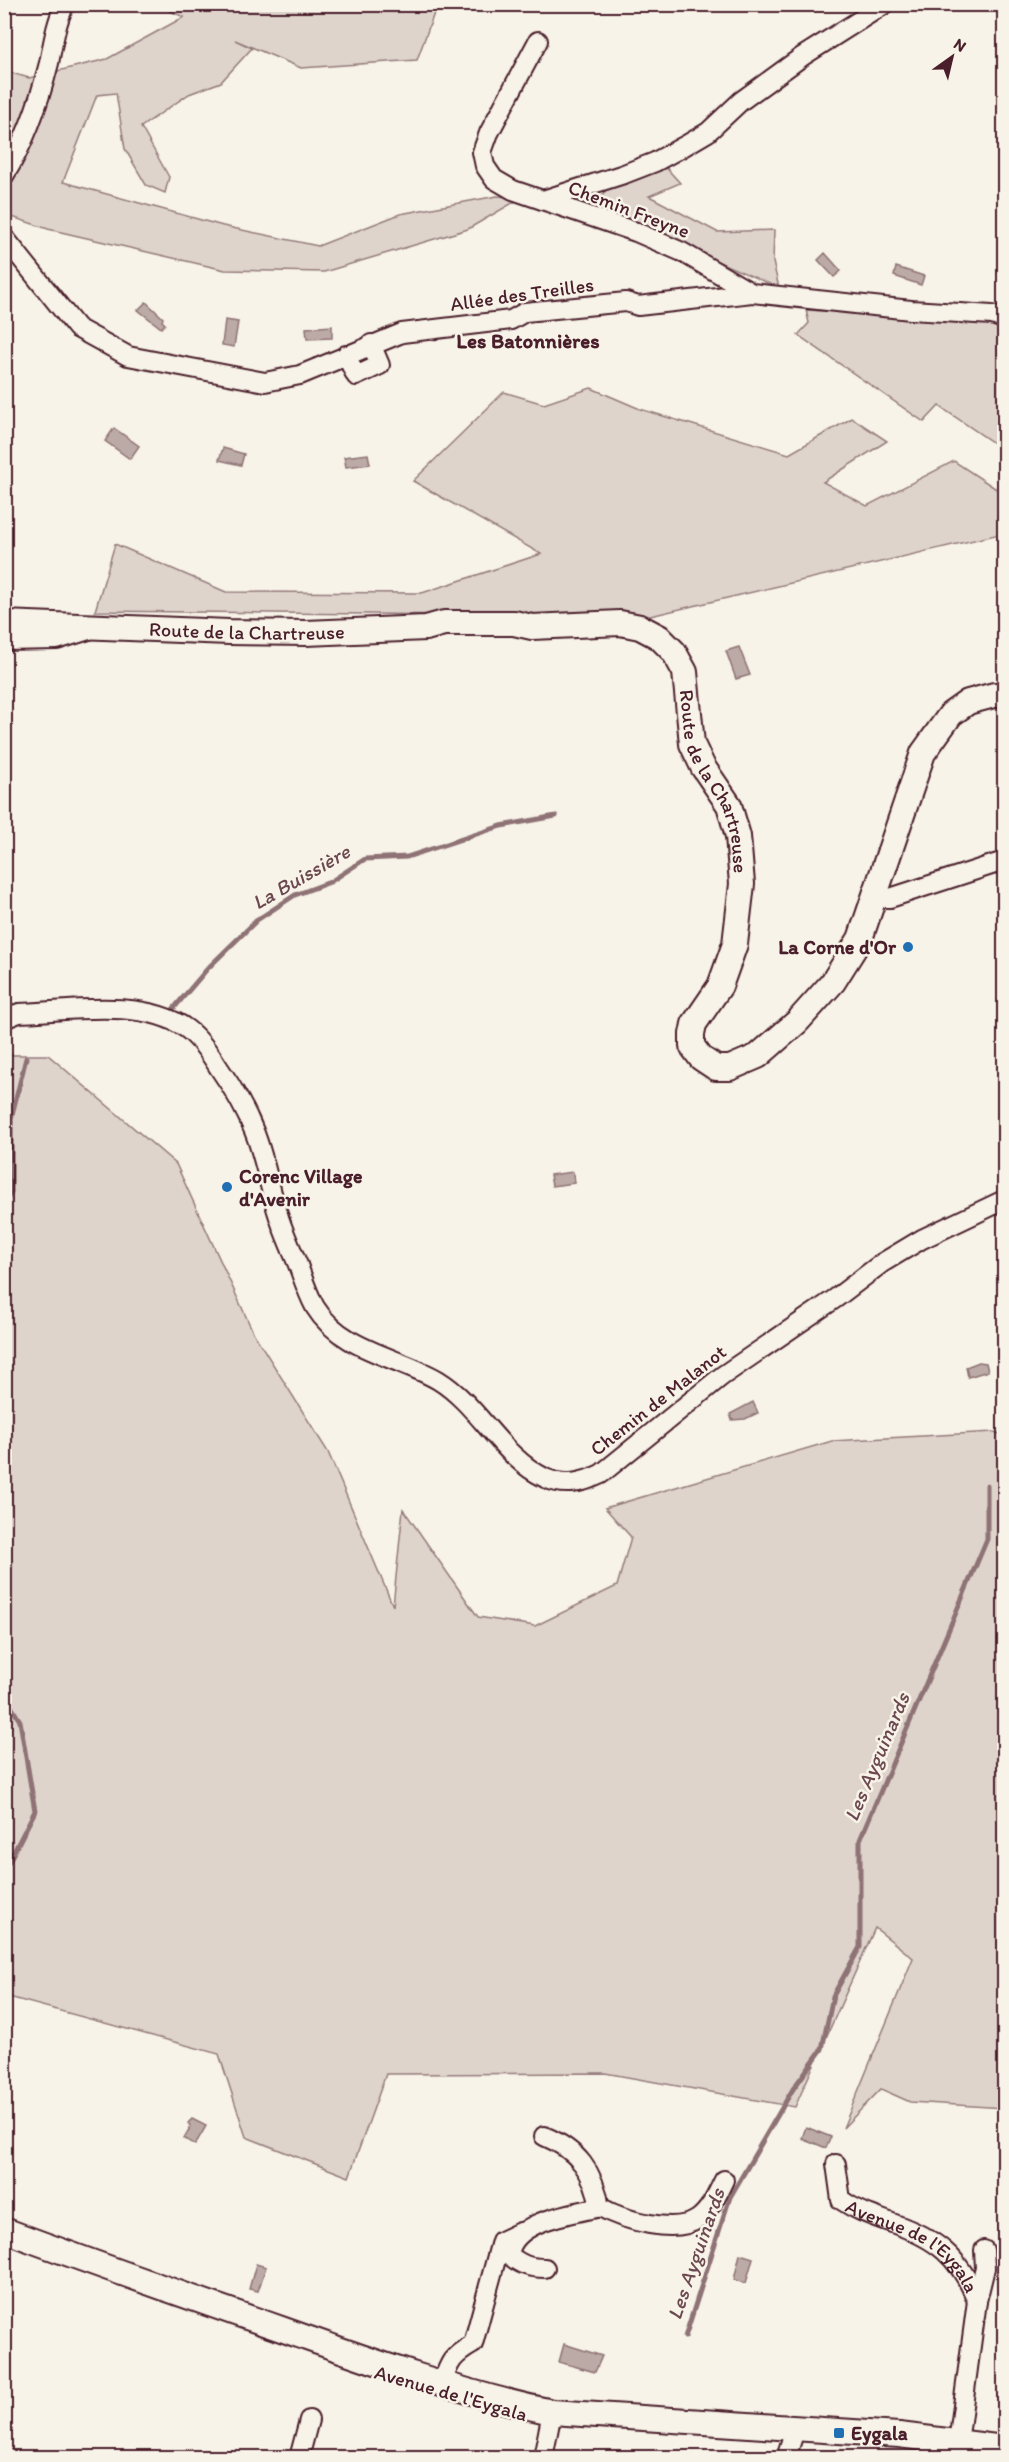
<svg xmlns="http://www.w3.org/2000/svg" width="1009" height="2462" font-family="Itim,sans-serif">
  <style>
    .green { fill: #ded4cc; stroke: #947a7c; stroke-width: 1.5 }
    .water { fill: #bcaaa7; stroke: #8e7275; stroke-width: 1.5 }
    .lines { fill: none; stroke-linecap: round; stroke-linejoin: round }
    .stream { stroke: #8e7275; stroke-width: 5 }
    .street-casing { stroke: #4a1f2b; stroke-width: 22 }
    .secondary-casing { stroke: #4a1f2b; stroke-width: 28 }
    .street { stroke: #f7f3e8; stroke-width: 18 }
    .secondary { stroke: #f7f3e8; stroke-width: 24 }
    .poi-dot { fill: #1f6fb2; stroke: #f7f3e8; stroke-width: 2 }
    .labels { text-anchor: middle; stroke-width: 5; stroke-linejoin: round; paint-order: stroke }
    .street-label { font-size: 20px; fill: #4a1f2b; stroke: #f7f3e8 }
    .poi-label { font-size: 20px; font-weight: bold; fill: #4a1f2b; stroke: #f7f3e8; text-anchor: start }
    .neighbourhood-label { font-size: 21px; font-weight: bold; fill: #4a1f2b; stroke: #f7f3e8 }
    .water-label { font-size: 21px; font-style: italic; fill: #6c4950; stroke: #f7f3e8 }
  </style>
  <rect width="100%" height="100%" fill="#f7f3e8"/>
  <filter id="ink" filterUnits="userSpaceOnUse"><feTurbulence type="fractalNoise" baseFrequency=".0167" numOctaves="2"/><feDisplacementMap in="SourceGraphic" scale="12" xChannelSelector="R" yChannelSelector="G"/><feConvolveMatrix kernelMatrix="1 2 1 2 8 2 1 2 1" color-interpolation-filters="sRGB"/></filter>
  <g filter="url(#ink)">
    <!-- green -->
    <path class="green" d="M156,5h281l-20,55 -116,8 -66,-28 17,8 -31,34 -32,12 -48,33 28,50 -4,16 -19,-8 -21,-36 -9,-56 -19,2 -34,87 160,44 95,20 82,-32 97,-18 24,2 -53,31 -144,43 -99,-2 -177,-41 -39,-13 -5,-9v-74l3,-4 -3,-6 1,-52 24,7 78,-19 77,-42z
      M661,162l19,21 -31,13 68,36 57,-2 -1,32 6,26 -184,-80 12,-20z
      M806,310l112,6 73,8 13,4v122l-65,-44 -15,16 -126,-87 11,-12z
      M591,388l49,21 149,45 63,-36 35,23 -64,41 44,24 87,-45 50,33v39l-358,84 -551,-6 20,-67 111,48 196,1 119,-39 -128,-73 91,-89 40,12z
      M5,1055h43l128,109 78,170 74,118 65,154 10,-97 75,108 57,9 82,-40 14,-49 -26,-29 227,-67 162,-9 10,3v673l-94,-6 -29,-13 -38,39 70,-170 -38,-30 -80,179 -190,-34 -219,1 -37,103 -103,-40 -27,-83 -214,-58z"/>
    <!-- water -->
    <path class="water" d="M825,253l16,18 -7,6 -16,-17z
      M896,267l28,9 -3,9 -27,-9z
      M146,302l17,16 -1,3 3,3 -4,4 -23,-18z
      M225,320l13,2 -4,25 -12,-2z
      M332,326v12l-25,1 -1,-11z
      M114,428l25,18 -9,13 -25,-18z
      M223,448l21,6 -3,11 -22,-5z
      M368,454l2,10 -24,3 -2,-10z
      M739,647l11,28 -14,4 -10,-28z
      M573,1172l1,11 -22,3 -2,-11z
      M979,1362l7,1 2,8 -20,6 -2,-10z
      M753,1402l5,11 -13,6 -13,1 -2,-6z
      M192,2119l14,7 -11,19 -11,-7 7,-12 -3,-3z
      M806,2127l25,10 -5,11 -24,-10z
      M740,2254l13,4 -7,25 -12,-3z
      M256,2264l10,3 -8,24 -9,-2z
      M564,2344l38,12 -7,16 -36,-10z"/>
    <g class="lines">
      <!-- stream -->
      <path class="stream" d="M169,1014l39,-46 49,-48 38,-25 35,-13 35,-23 42,-2 94,-31 55,-10
        M4,1206l7,-14v-73l15,-61
        M4,1695l16,26 15,90 -31,60
        M685,2337l45,-140 63,-108 29,-40 11,-53 27,-49v-107l127,-301v-54"/>
      <!-- street casing -->
      <g class="street-casing">
        <g id="street">
          <path d="M538,41l-49,92 -7,19 3,14 9,13 19,11 123,42 46,20 70,41 159,17 81,5 12,4"/>
          <path d="M4,176c22,-35 35,-73 45,-113 4,-20 7,-40 16,-59"/>
          <path d="M543,200l81,-26 31,-12 31,-17 22,-13 33,-31 62,-45 82,-52"/>
          <path d="M4,237l73,91 51,28 137,26 35,-7 102,-42 109,-13 14,-8 101,-10 12,4 114,-13"/>
          <path d="M346,355l10,21 24,-11 -9,-21"/>
          <path d="M4,641l53,-1 32,-10"/>
          <path d="M873,898h17l114,-37"/>
          <path d="M4,1019l15,-6c50,-2 126,-15 168,16 13,10 24,26 32,39 14,20 26,40 35,63 11,27 15,56 24,83 5,17 13,34 20,51 5,14 10,29 17,42 27,44 82,49 123,73 41,25 63,77 107,98 20,9 37,5 56,-4l121,-98 114,-78 46,-35 40,-24 82,-39"/>
          <path d="M544,2136c34,14 50,36 56,71 23,13 75,28 98,12 13,-10 19,-25 26,-39"/>
          <path id="s1" d="M836,2164l5,36c16,11 32,16 51,23 43,15 68,33 85,78"/>
          <path d="M545,2268c-15,0 -24,-3 -36,-13 4,-35 63,-41 91,-48"/>
          <path d="M442,2384c7,-22 10,-28 31,-40l28,-103 19,-9"/>
          <path d="M299,2458l10,-38"/>
          <path d="M543,2458l9,-46"/>
          <path d="M786,2458l9,-28"/>
          <path d="M956,2458l21,-157 8,-33 -1,-18"/>
        </g>
      </g>
      <!-- secondary casing -->
      <g class="secondary-casing">
        <g id="secondary">
          <path id="s2" d="M4,623l225,9 77,1 120,-5 18,-5h70l18,4 88,-4 20,4 19,10 15,15 11,20 7,72 11,23 26,38 9,31 4,48 -7,60 -15,42 -26,38 -2,10v12l9,12 15,10h14l28,-12 39,-34 36,-40 27,-43 63,-186 28,-39 17,-12 26,-7h10"/>
          <path d="M4,2230c94,35 188,68 283,101 87,31 174,62 265,81l347,23 105,13"/>
        </g>
      </g>
      <!-- street -->
      <use href="#street" class="street"/>
      <!-- secondary -->
      <use href="#secondary" class="secondary"/>
    </g>
  </g>
  <!-- markers -->
  <g class="poi-dot">
    <circle cx="908" cy="947" r="6"/>
    <circle cx="227" cy="1187" r="6"/>
    <rect x="833" y="2427" width="12" height="12" rx="3"/>
  </g>
  <g class="labels">
    <!-- street labels -->
    <g class="street-label">
      <text transform="translate(629 209) rotate(21)" y="7">Chemin Freyne</text>
      <text transform="translate(522 294) rotate(-8)" y="7">Allée des Treilles</text>
      <text dy="7" stroke="none"><textPath href="#s2" startOffset="243">Route de la Chartreuse</textPath></text>
      <text dy="7" stroke="none"><textPath href="#s2" startOffset="819">Route de la Chartreuse</textPath></text>
      <text transform="translate(658 1400) rotate(-38)" y="7">Chemin de Malanot</text>
      <text dy="7" stroke="none"><textPath href="#s1" startOffset="123">Avenue de l'Eygala</textPath></text>
      <text transform="translate(451 2393) rotate(16)" y="7">Avenue de l'Eygala</text>
    </g>
    <!-- poi labels -->
    <g class="poi-label">
      <text x="896" y="954" text-anchor="end">La Corne d'Or</text>
      <text x="239" y="1183">Corenc Village<tspan x="239" dy="23">d'Avenir</tspan></text>
      <text x="851" y="2440">Eygala</text>
    </g>
    <!-- neighbourhood labels -->
    <g class="neighbourhood-label">
      <text x="528" y="348">Les Batonnières</text>
    </g>
    <!-- water labels -->
    <g class="water-label">
      <text transform="translate(301 877) rotate(-30)" y="7">La Buissière</text>
      <text transform="translate(877 1757) rotate(-67)" y="7">Les Ayguinards</text>
      <text transform="translate(696 2254) rotate(-71)" y="7">Les Ayguinards</text>
    </g>
  </g>
  <!-- margin -->
  <rect width="1009" height="2462" fill="none" stroke="#f7f3e8" stroke-width="24"/>
  <rect x="12" y="12" width="985" height="2438" fill="none" stroke="#4a1f2b" stroke-width="2" filter="url(#ink)"/>
  <!-- north arrow -->
  <g transform="translate(952 57) rotate(34)" stroke="#f7f3e8" stroke-width="4.5" paint-order="stroke">
  <path d="M0-4.5L10 22L0 15L-10 22Z" fill="#4a1f2b"/>
  <text y="-9" font-size="16" font-weight="bold" text-anchor="middle" fill="#4a1f2b">N</text>
  </g>
</svg>
